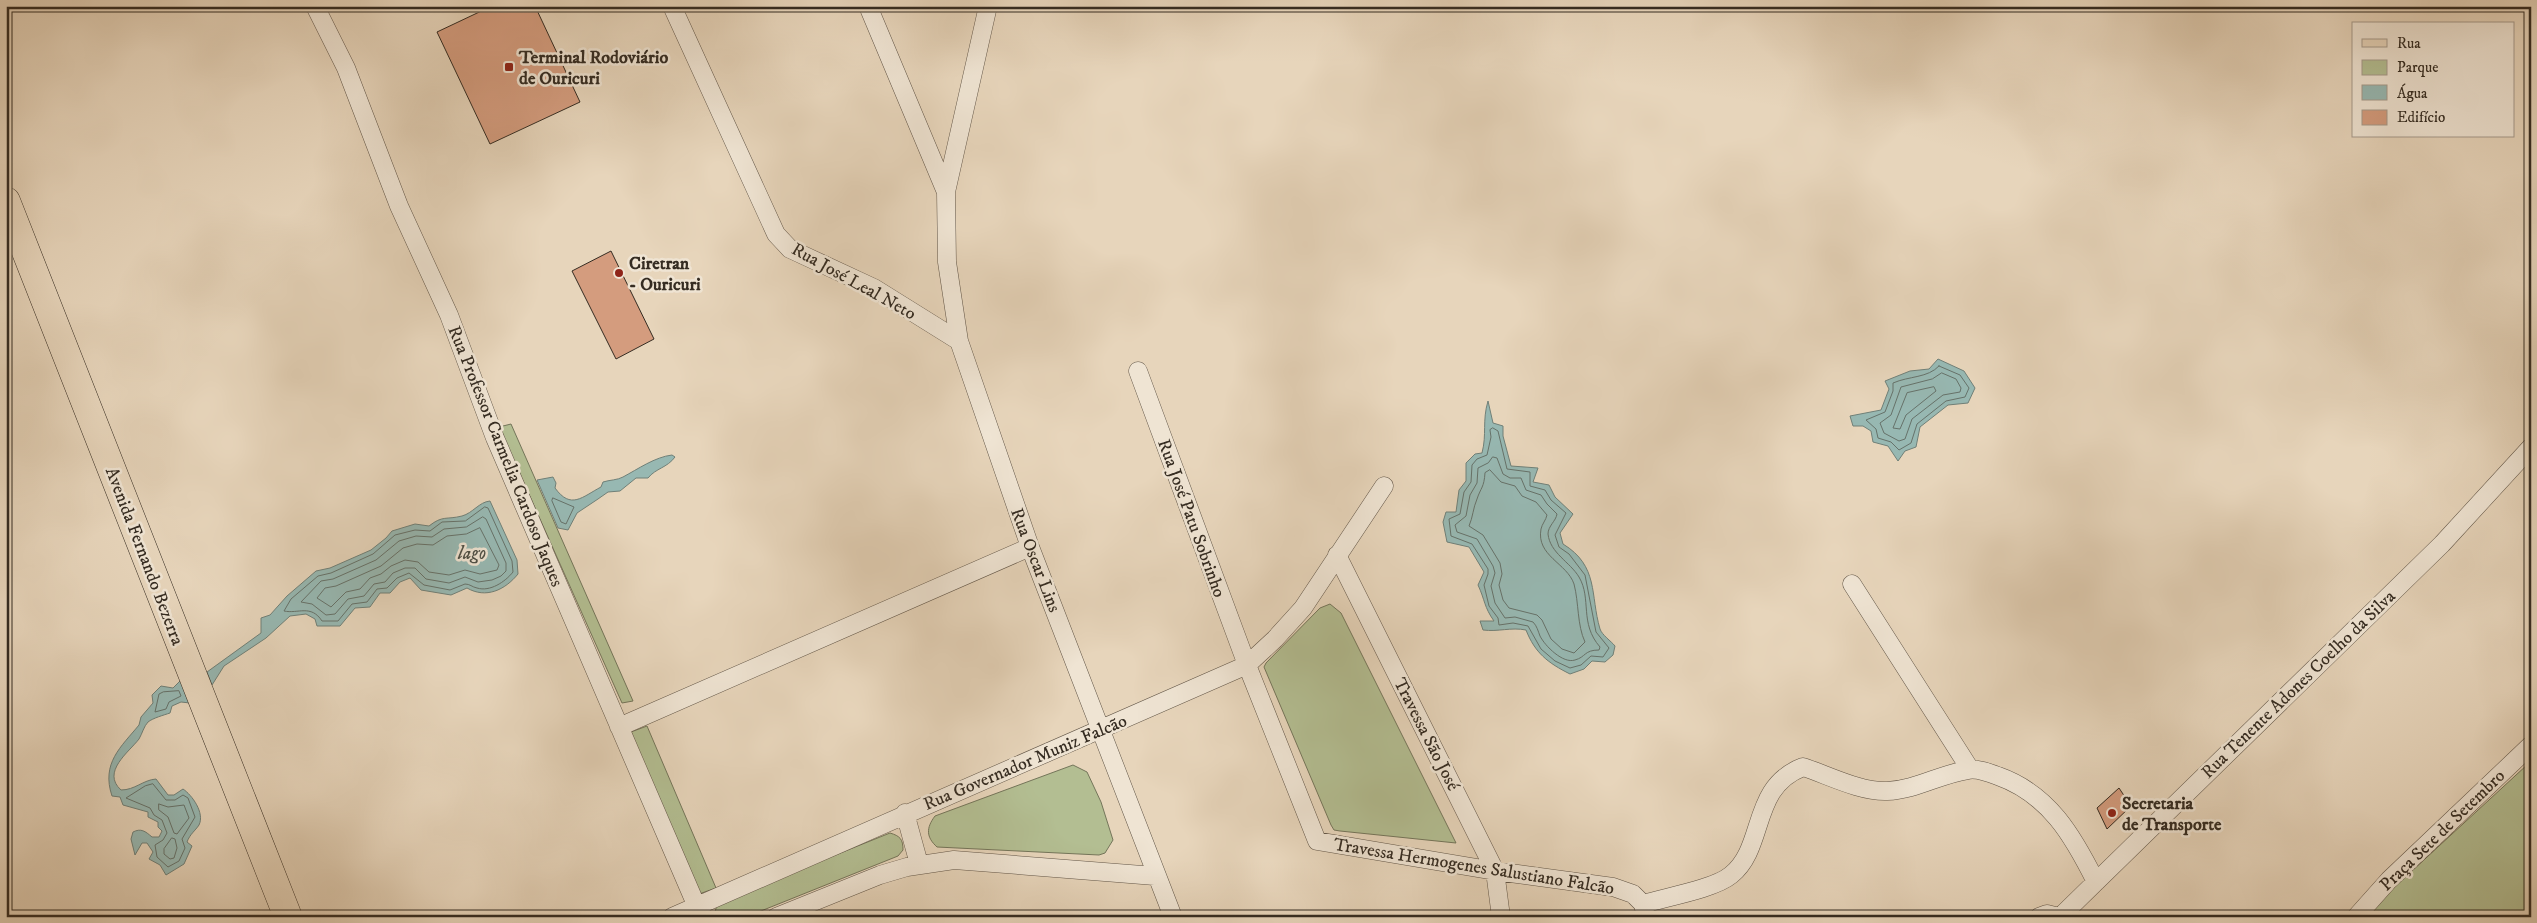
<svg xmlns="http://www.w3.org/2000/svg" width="2537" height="923" font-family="'IM FELL DW Pica',serif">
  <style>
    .green { fill: #b3be92; stroke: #74755a }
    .water { fill: #97b8b2; stroke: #708078 }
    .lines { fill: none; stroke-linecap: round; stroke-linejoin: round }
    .shore { stroke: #66726a; stroke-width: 1 }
    .building { fill: #d49c7e; stroke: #352c22 }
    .street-casing { stroke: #625648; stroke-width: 19 }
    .primary-casing { stroke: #352c22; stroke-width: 29 }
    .street { stroke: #efe4d3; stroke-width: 18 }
    .primary { stroke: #e7d5bb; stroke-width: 28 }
    .poi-dot { fill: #8f2418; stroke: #efe4d3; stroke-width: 2 }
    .labels { text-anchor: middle; stroke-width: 5; stroke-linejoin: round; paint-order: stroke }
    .poi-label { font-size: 18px; font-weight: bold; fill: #352c22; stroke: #efe4d3; text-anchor: start }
    .street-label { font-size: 18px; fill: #352c22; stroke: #efe4d3 }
    .water-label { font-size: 19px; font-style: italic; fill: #4e4f46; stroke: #efe4d3 }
  </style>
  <rect width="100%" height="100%" fill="#e7d5bb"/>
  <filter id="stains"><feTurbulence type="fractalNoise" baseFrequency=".004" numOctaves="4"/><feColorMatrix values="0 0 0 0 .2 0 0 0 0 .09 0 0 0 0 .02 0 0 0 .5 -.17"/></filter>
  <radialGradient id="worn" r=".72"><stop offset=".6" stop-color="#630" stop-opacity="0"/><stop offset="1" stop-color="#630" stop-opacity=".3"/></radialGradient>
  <!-- green -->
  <path class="green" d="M511,424l122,277 -11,2 -123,-276z
    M1330,604l11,9 115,230 -116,-12 -6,-1 -3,-5 -67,-158 2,-4 54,-55z
    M647,726l69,162 -17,6 -68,-162z
    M2531,761v156h-169l166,-153z
    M1073,765l14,7 14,30 12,38 -8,13 -6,2 -162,-8c-11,-10 -11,-19 -2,-31z
    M890,833c10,3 13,6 13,17l-5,6 -152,61h-28l-3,-5 2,-7 4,-4z"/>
  <!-- water -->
  <path class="water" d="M1938,359l26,12 11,17 -7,15 -20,2 -28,22 -4,20 -11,4 -7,10 -10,-15 -15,-4 -2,-11 -8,-5h-10l-3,-10 31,-6 8,-21 -4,-8 25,-10 19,-2z
    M1488,401l5,22 10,3v10l8,30 27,2 -5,14 16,3 6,12 18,17 -13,19 3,11c36,22 27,51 37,85 2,6 11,12 15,17l-2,9 -8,7 -13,-1 -8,8 -14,5c-22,-11 -35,-21 -44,-44 -15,-3 -28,2 -43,0l-3,-9h14c-10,-14 -9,-21 -16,-36l6,-13 -15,-25 -22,-5 -4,-20 3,-10h10l3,-22 7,-9v-18l9,-9 7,-1c5,-19 0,-32 6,-52z
    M672,455l3,2c-8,11 -19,11 -27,21h-12l-16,13 -12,1 -10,7 -21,14 -9,17 -10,-2 -21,-48 16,-3 3,6 -1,5c16,22 27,9 46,-1l2,-5c6,-2 15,-2 20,-5 15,-8 32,-20 49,-22z
    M490,501l27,59 1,14c-13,16 -32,25 -51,14l-16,7 -30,-5 -11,-12 -10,4 -10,11h-10l-10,14 -15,1 -15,18h-23l-2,-7 -9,-5 -16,2 -24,22 -42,28 -12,19 -5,-13 54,-39v-15l9,-3 17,-19 29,-25 14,-3 41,-18 15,-12 6,-7 23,-7 14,2c14,-11 17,-6 33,-10 11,-3 17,-14 28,-15z
    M181,680l9,23 -9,-1 -9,4 -2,7c-6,2 -17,5 -22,9 -4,4 -6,12 -9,17 -10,13 -38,33 -18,51 14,0 22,-10 35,-11l12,16h6l9,-6c9,6 22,24 16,36 -4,6 -9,9 -12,17l5,4 -8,18 -18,11 -6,-10 -11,-6 4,-7 -6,-9h-5l-7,12 -4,-16 2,-7c8,-4 12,-1 19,5h7l3,-6 -4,-4v-5l-10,-5v-5l-25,-7 -3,-8 -8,-1c-11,-33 9,-49 27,-71l2,-8 12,-14 -1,-8 9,-9 12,2z"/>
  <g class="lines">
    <!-- shore -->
    <path class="shore" d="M1939,366l21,9 9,13 -4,9 -19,4 -29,23 -6,19 -12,7 -8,-8 -13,-4 -2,-9 -10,-9 19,-8 8,-21v-8c16,-7 35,-5 46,-17z
      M1942,373l14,6 5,9 -1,4 -17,3 -31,24 -7,20 -6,2 -15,-8 -4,-10 11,-8 10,-28 31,-8z
      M1934,387l2,4 -30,24 -6,14 -7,-1 14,-35z
      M1493,428l5,3 9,38 23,3v14l15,4 6,10 15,13 -11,22 4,12 10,7 16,21 11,57 13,16 -6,9 -12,-1 -10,9 -11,3 -15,-7 -14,-12 -13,-23 -15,-3 -14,2 -1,-7 -9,-12 -5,-21 4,-11v-5l-16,-25 -21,-8 -2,-17 11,-5 4,-22 7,-10 1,-17 5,-6 10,-4 4,-18 -1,-7z
      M1493,457l4,1 6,16 7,4h11l5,12 15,5 6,9 10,10c-1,7 -9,12 -9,20 2,19 22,28 31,43 13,22 0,46 21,70l-1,3c-15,0 -13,7 -24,10 -12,4 -30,-14 -35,-24 -2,-5 -3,-10 -7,-14l-18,-5 -10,1 -10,-15 -4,-17 4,-13 -2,-7 -16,-27 -20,-7 -2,-7 11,-9 4,-21 7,-12 1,-15 10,-5z
      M1490,470l11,12 14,4 7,10 14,6 11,13c-1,5 -5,9 -6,14 -5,27 26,34 33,55 5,19 3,41 11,58l-11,11 -12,-4 -11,-10 -9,-19 -5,-5 -28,-7 -6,-8 -4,-15 3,-11 -2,-11 -17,-28 -14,-9c4,-9 4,-18 8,-27 4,-12 7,-11 8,-26z
      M553,498l21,9 -8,17 -5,-2 -9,-21z
      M485,507l3,1 24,53 1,11c-8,10 -23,20 -36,16 -5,-1 -7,-4 -12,-4l-15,6 -26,-5 -15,-12 -12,5 -10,10 -10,1 -10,13 -15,2 -14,17h-16c-11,-17 -24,-7 -38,-10l7,-12 27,-23 13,-3 42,-19 22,-19 20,-5 15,1 12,-9 23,-1z
      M483,517l3,2 20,44v8l-5,5 -9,4 -14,2 -13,-5 -16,6 -23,-4 -11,-11h-10l-12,5 -8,9 -11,2 -10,12 -16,3 -13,15 -9,1 -14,-11 -11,-2 20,-21 12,-2 43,-19 23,-19 17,-5 16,1 12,-8 22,-2z
      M480,528l19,37 -2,5 -17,4 -15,-4 -16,5 -20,-3 -11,-10 -13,-2 -14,6 -10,8 -11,4 -10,11 -14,3 -15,15 -14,-9 8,-10 11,-2 45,-20 22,-18 14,-4 16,1 14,-9 19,-2z
      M179,691l2,5 -12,6 -3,7 -11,3 4,-18 4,-2z
      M153,784l13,16h9l8,-5 5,3 7,19 -13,22 3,9 -6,13 -11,6 -11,-10 -2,-12 8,-5 4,-7 -5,-13 -8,-5 -4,-7 -24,-10 19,-12z
      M159,804l9,3 16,-2 5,13 -12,16 -3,-1 -6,-16 -9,-7z
      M172,838l3,1 2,9 -3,10 -4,1 -6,-5v-5z"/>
  </g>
  <!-- building -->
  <path class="building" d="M492,6h43l45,96 -90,42 -53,-112z
    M611,251l43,88 -38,20 -44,-88z
    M2119,788l12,18 -24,23 -10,-21z"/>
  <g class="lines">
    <!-- street casing -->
    <g class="street-casing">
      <path id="street" d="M315,6l31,62 53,138 50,109 46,123 202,469 7,10
        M672,6l104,228 14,15 84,39 85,53
        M868,6l78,186
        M988,6l-42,186 1,70 12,79 71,206 143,370
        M1138,371l109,294 70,176 178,30 118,16 20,7 10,10 3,13
        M1337,555l158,316 6,46
        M1852,584l118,185
        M619,727l411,-180
        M905,813l14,51
        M1643,904c23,-7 71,-15 88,-29 35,-28 19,-88 72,-108 25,8 57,25 84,24 29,-1 53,-17 81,-21 9,-2 22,3 30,6 51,18 75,60 98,106
        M672,917l575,-252 28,-26 28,-31 81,-122
        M776,917l104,-42 27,-8 47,-7 201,16
        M2039,917l8,-3 12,3
        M2060,917l382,-373 89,-97
        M2356,917l33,-37 142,-135"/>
    </g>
    <!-- primary casing -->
    <g class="primary-casing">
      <path id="primary" d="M6,201l282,716"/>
    </g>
    <!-- street -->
    <use href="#street" class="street"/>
    <!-- primary -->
    <use href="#primary" class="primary"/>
  </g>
  <!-- markers -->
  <g class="poi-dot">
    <rect x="504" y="62" width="10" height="10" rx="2.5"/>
    <circle cx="619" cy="273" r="5"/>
    <circle cx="2112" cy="813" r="5"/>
  </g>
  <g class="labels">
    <!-- poi labels -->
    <g class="poi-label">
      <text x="519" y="63">Terminal Rodoviário<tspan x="519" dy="21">de Ouricuri</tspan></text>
      <text x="629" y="269">Ciretran<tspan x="629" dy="21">- Ouricuri</tspan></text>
      <text x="2122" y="809">Secretaria<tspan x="2122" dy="21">de Transporte</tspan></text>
    </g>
    <!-- street labels -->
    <g class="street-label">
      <text transform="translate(854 281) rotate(29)" y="6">Rua José Leal Neto</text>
      <text transform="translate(506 456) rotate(68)" y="6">Rua Professor Carmelia Cardoso Jaques</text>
      <text transform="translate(1192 518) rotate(70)" y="6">Rua José Patu Sobrinho</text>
      <text transform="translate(145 556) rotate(69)" y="6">Avenida Fernando Bezerra</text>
      <text transform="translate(1036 560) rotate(69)" y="6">Rua Oscar Lins</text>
      <text transform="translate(2298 684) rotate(-44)" y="6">Rua Tenente Adones Coelho da Silva</text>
      <text transform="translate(1427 734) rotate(63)" y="6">Travessa São José</text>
      <text transform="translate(1025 762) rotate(-23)" y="6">Rua Governador Muniz Falcão</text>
      <text transform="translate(2442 830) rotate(-44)" y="6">Praça Sete de Setembro</text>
      <text transform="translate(1474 866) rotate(9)" y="6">Travessa Hermogenes Salustiano Falcão</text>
    </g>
    <!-- water labels -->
    <g class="water-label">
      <text x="472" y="559">lago</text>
    </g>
  </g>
  <!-- margin -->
  <rect width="2537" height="923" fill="none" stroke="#e7d5bb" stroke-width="25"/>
  <rect x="8" y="8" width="2522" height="908" fill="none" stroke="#352c22" stroke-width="2.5"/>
  <rect x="12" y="12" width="2512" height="898" fill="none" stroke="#352c22"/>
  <!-- legend -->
  <rect x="2352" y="22" width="162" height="115" fill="#efe4d3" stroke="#a59a8c"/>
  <rect x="2362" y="39" width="25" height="8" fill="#e7d5bb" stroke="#a59a8c"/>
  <text x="2397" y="48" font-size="15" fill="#352c22">Rua</text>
  <rect x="2362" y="60" width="25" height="15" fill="#b3be92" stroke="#a59a8c"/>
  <text x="2397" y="72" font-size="15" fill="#352c22">Parque</text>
  <rect x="2362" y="85" width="25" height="15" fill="#97b8b2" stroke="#a59a8c"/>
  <text x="2397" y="98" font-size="15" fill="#352c22">Água</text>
  <rect x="2362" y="110" width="25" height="15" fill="#d49c7e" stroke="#a59a8c"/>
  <text x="2397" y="122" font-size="15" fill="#352c22">Edifício</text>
  <rect width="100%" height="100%" filter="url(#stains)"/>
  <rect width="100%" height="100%" fill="url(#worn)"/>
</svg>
